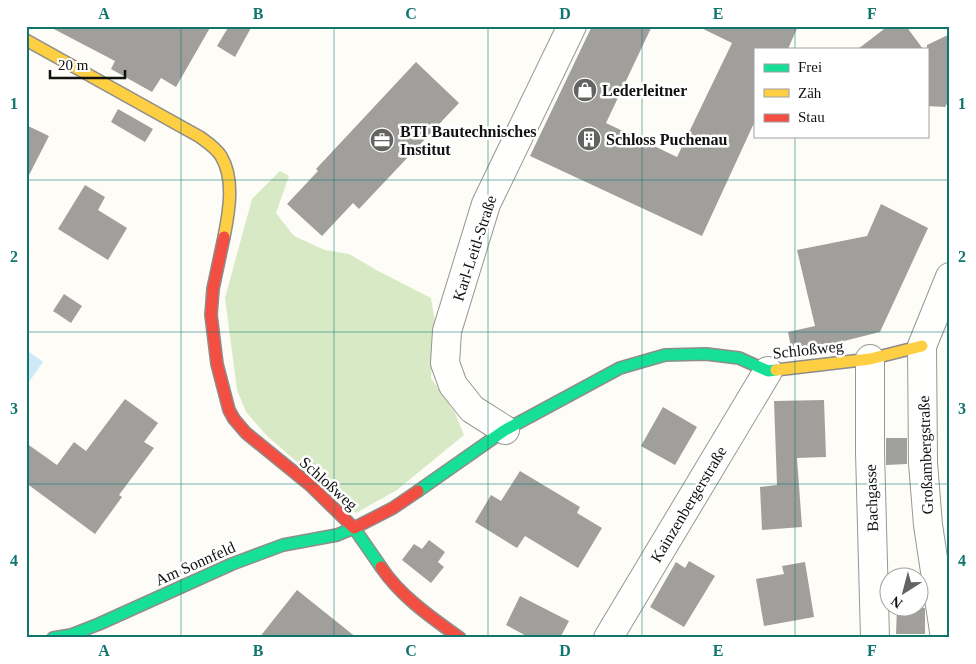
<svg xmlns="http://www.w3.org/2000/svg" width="976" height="664" font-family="Georgia,serif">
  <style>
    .forest { fill: #d8eac5 }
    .water { fill: #cde8f7 }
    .building { fill: #a19f9c }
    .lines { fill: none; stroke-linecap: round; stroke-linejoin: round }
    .street-casing { stroke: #979795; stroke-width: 30 }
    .fast-casing { stroke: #8e8d8b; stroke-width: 14 }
    .slow-casing { stroke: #8e8d8b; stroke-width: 14 }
    .jam-casing { stroke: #8e8d8b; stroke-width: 14 }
    .street { stroke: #fffffe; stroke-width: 28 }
    .fast { stroke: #16e098; stroke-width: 11 }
    .slow { stroke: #ffcf43; stroke-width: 11 }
    .jam { stroke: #f24e42; stroke-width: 11 }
    .grid { fill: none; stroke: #0f766e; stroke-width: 1; stroke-opacity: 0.55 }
    .labels { text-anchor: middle; stroke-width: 5; stroke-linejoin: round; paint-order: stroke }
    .poi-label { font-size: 16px; font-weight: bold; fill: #111; stroke: #fff; text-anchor: start }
    .street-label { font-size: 16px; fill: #111; stroke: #fff }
    .neatline { fill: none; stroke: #0f766e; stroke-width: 2 }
    .grid-label { font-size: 16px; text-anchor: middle; font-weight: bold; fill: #0f766e }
  </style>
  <rect width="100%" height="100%" fill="#fdfcf7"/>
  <!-- forest -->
  <path class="forest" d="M280,171l9,5 -13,37 18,23 31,14 24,4 29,17 53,27 4,24 -4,56 24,35 9,22 -67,55 -41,23 -89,-77 -21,-24 -9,-22 -12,-92 27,-99z"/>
  <!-- water -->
  <path class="water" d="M28,351l15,11 -17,24v-33z"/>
  <!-- building -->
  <path class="building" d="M48,26h163l-35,61 -15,-9 -9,14 -41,-23 4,-8z
    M229,26h23l-17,31 -18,-11z
    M592,26h60l-46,97 71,34 55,-114 -35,-17h101l-10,23h-33v72l-53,115 -172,-80z
    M888,26h18l17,23h-65z
    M950,34v65l-5,8 -18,-1v-61z
    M416,62l43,41 -100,106 -6,-6 -31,33 -35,-32 31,-33 -2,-2z
    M118,109l35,20 -8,13 -34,-20z
    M26,125l23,11 -23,45z
    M85,185l20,12 -7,13 29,18 -19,32 -50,-31z
    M881,204l47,24 -48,104 -60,15 -1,-2 -27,6 -4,-19 27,-6 -18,-76 70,-14z
    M64,294l18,12 -11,17 -18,-12z
    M125,399l33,24 -14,19 10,6 -35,47 3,2 -27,37 -69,-51v-40l31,22 17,-23 12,9z
    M824,400l2,57 -29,1 5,69 -40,3 -2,-43 17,-2 -3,-84z
    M663,407l34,20 -22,38 -34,-19z
    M886,438h21v26l-21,1z
    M520,471l60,36 -3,6 25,15 -24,40 -53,-32 -8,12 -42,-26 16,-27 10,6z
    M429,540l16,12 -7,10 6,5 -13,16 -29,-23 12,-16 8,5z
    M689,561l26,15 -31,51 -34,-20 26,-45 9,6z
    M805,562l9,55 -50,9 -8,-47 28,-5 -2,-8z
    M297,590l60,48h-98z
    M520,596l49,25 -9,17h-30l-24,-13z
    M897,607l28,1v26h-29z"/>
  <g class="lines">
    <!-- street casing -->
    <g class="street-casing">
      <path id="street" d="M870,359v93l5,186
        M505,430l-33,-21 -19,-24 -8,-22 2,-32 39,-127 86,-178
        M608,638l160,-267
        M945,638l-17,-113 -5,-62 -1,-117 28,-69"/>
    </g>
    <!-- fast casing -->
    <g class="fast-casing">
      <path id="fast" d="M418,491l87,-61 115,-62 45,-13 41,-1 33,4 29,13 8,-1
        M53,638l18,-3 28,-11 133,-60 51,-19 54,-10 17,-7 27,39"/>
    </g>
    <!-- slow casing -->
    <g class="slow-casing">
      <path id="slow" d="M26,40l174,97c7,5 16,11 21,19 14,23 8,56 3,81
        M776,370l94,-11 52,-13"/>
    </g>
    <!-- jam casing -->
    <g class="jam-casing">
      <path id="jam" d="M224,237l-11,52 -2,26 6,49 12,46 5,9 12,14 64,52 44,43 39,-20 25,-17
        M381,567c19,29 51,51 79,71"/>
    </g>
    <!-- street -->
    <use href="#street" class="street"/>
    <!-- fast -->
    <use href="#fast" class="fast"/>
    <!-- slow -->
    <use href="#slow" class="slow"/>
    <!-- jam -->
    <use href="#jam" class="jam"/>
  </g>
  <!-- grid -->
  <path class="grid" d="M181,26v612M334,26v612M488,26v612M642,26v612M795,26v23M795,136v502M26,180h924M26,332h924M26,484h924"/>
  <!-- icons -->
  <defs>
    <g id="shop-disc" transform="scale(1.25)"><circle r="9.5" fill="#646362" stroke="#fff"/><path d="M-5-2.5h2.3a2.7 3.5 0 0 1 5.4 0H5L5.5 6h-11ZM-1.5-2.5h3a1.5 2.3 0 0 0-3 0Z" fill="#fff"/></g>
    <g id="building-disc" transform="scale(1.25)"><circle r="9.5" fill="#646362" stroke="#fff"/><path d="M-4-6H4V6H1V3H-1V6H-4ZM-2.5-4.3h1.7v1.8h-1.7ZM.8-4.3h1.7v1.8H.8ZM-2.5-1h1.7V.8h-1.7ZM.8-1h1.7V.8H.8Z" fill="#fff"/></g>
    <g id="office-disc" transform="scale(1.25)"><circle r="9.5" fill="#646362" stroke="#fff"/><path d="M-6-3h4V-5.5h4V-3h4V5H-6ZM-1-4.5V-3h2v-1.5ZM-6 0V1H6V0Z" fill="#fff"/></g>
  </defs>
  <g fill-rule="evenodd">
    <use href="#shop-disc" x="585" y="90"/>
    <use href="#building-disc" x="589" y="139"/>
    <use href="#office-disc" x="382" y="140"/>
  </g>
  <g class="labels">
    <!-- poi labels -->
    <g class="poi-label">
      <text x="602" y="96">Lederleitner</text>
      <text x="400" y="137">BTI Bautechnisches<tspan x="400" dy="18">Institut</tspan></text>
      <text x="606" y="145">Schloss Puchenau</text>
    </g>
    <!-- street labels -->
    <g class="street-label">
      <text transform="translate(474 248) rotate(-72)" y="6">Karl-Leitl-Straße</text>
      <text transform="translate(808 349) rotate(-6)" y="6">Schloßweg</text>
      <text transform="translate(925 455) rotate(-92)" y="6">Großambergstraße</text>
      <text transform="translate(329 483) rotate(42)" y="6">Schloßweg</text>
      <text transform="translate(871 498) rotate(-92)" y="6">Bachgasse</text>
      <text transform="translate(688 504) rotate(-59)" y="6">Kainzenbergerstraße</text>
      <text transform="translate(195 563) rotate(-24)" y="6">Am Sonnfeld</text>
    </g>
  </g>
  <!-- border -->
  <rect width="976" height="664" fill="none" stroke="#ffffff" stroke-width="55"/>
  <!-- legend -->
  <rect x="754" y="48" width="175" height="90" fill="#ffffff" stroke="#a0a0a0"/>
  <rect x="764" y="64" width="25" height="8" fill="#16e098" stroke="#a0a0a0"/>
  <text x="798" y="72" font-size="15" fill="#111111">Frei</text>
  <rect x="764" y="89" width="25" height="8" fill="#ffcf43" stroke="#a0a0a0"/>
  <text x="798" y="98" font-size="15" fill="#111111">Zäh</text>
  <rect x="764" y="114" width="25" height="8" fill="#f24e42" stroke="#a0a0a0"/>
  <text x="798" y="122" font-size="15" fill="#111111">Stau</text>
  <!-- north arrow -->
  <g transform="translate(904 592) rotate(216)"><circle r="24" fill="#ffffff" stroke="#a0a0a0"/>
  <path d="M0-4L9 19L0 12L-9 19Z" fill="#646362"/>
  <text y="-8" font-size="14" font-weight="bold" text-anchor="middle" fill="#111111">N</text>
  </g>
  <!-- scale -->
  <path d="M50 70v8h75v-8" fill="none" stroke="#111111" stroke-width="2.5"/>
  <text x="58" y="70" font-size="15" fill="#111111" stroke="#ffffff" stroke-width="4" paint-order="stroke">20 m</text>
  <rect x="28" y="28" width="920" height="608" class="neatline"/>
  <g class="grid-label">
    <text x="104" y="19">A</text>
    <text x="258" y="19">B</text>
    <text x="411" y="19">C</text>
    <text x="565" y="19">D</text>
    <text x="718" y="19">E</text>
    <text x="872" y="19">F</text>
    <text x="14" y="109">1</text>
    <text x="962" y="109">1</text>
    <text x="14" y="262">2</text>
    <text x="962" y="262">2</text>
    <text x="14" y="414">3</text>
    <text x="962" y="414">3</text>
    <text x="14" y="566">4</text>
    <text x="962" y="566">4</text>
    <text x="104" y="656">A</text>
    <text x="258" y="656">B</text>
    <text x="411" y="656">C</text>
    <text x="565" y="656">D</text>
    <text x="718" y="656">E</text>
    <text x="872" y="656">F</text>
  </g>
</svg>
